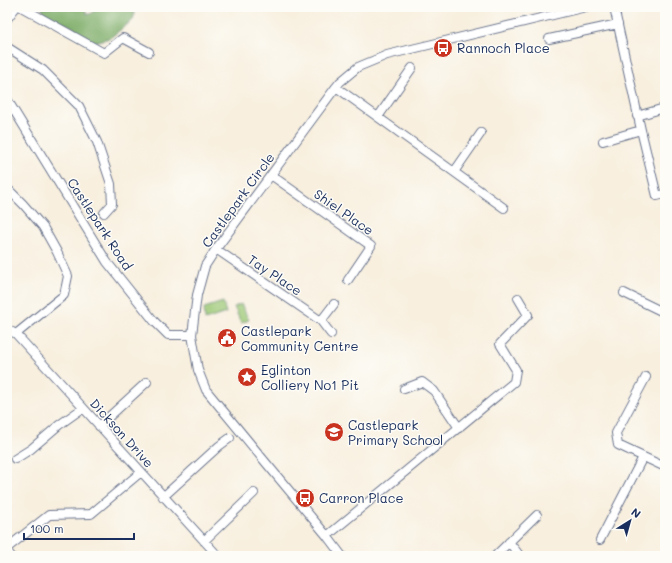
<svg xmlns="http://www.w3.org/2000/svg" width="672" height="563" font-family="Mali,sans-serif">
  <style>
    .green { fill: #9bc774; stroke: #5b7b69 }
    .forest { fill: #7cac66; stroke: #4c6e62 }
    .lines { fill: none; stroke-linecap: round; stroke-linejoin: round }
    .street-casing { stroke: #68728b; stroke-width: 10 }
    .street { stroke: #fff; stroke-width: 8 }
    .labels { text-anchor: middle; stroke-width: 3; stroke-linejoin: round; paint-order: stroke }
    .poi-label { font-size: 13px; fill: #1b2f5e; stroke: #fdfcf7; text-anchor: start }
    .street-label { font-size: 13px; fill: #1b2f5e; stroke: #fdfcf7 }
  </style>
  <rect width="100%" height="100%" fill="#fdfcf7"/>
  <filter id="ink" filterUnits="userSpaceOnUse"><feTurbulence type="fractalNoise" baseFrequency=".025" numOctaves="2"/><feDisplacementMap in="SourceGraphic" scale="8" xChannelSelector="R" yChannelSelector="G"/><feConvolveMatrix kernelMatrix="1 2 1 2 8 2 1 2 1" color-interpolation-filters="sRGB"/></filter>
  <filter id="wash" filterUnits="userSpaceOnUse"><feTurbulence type="fractalNoise" baseFrequency=".012" numOctaves="4" result="noise"/><feDisplacementMap in="SourceGraphic" scale="16" xChannelSelector="R" yChannelSelector="G"/><feGaussianBlur stdDeviation="0.9" result="paint"/><feColorMatrix in="noise" values="0 0 0 0 0 0 0 0 0 0 0 0 0 0 0 0 0 1.4 0 .05"/><feComposite in="paint" operator="in"/></filter>
  <g filter="url(#wash)">
    <rect width="100%" height="100%" fill="#f8efde"/>
    <!-- green -->
    <path class="green" d="M223,302l3,11 -21,7 -1,-12z
      M241,304l8,16 -8,3 -7,-16z"/>
    <!-- forest -->
    <path class="forest" d="M41,7h43l3,7h3l5,-3v-4h35l5,4 -2,9 -23,18 -15,4 -11,-5 -12,-10 -27,-13z"/>
  </g>
  <g filter="url(#ink)">
    <g class="lines">
      <!-- street casing -->
      <g class="street-casing">
        <path id="street" d="M21,7l83,46 19,-15 26,14
          M614,7l27,123 16,66 8,-2
          M7,19l9,-12
          M549,39l69,-15
          M7,47l36,23 36,36 18,36 14,42 1,20 -8,9
          M336,87l168,121
          M7,99l100,163 47,59 14,14h24
          M637,116l24,-7
          M378,117l34,-49
          M603,141l38,-11
          M454,172l27,-39
          M271,175l100,71 -23,34
          M7,188l16,16 20,23 14,25 11,24 -4,19 -48,39
          M216,249l105,72 10,13
          M624,293l41,20
          M321,321l13,-17
          M7,329l9,5 202,222
          M646,377l-30,56 2,12 47,22
          M404,389l18,-7 12,9 25,37
          M99,426l48,-44
          M15,459l16,-10 28,-24 24,-17
          M163,497l56,-51 11,-8
          M327,536l187,-154 2,-12 -16,-26 28,-29 -10,-17
          M600,540l43,-83
          M204,541l50,-48
          M509,542l11,14
          M7,548l42,-33 42,-1 50,-42
          M7,551l4,5
          M342,556l-15,-20 -60,-72 -61,-74 -8,-20 -6,-35 5,-40 8,-29 11,-17 120,-162 4,-5 18,-15 29,-12 199,-48
          M495,556l42,-41"/>
      </g>
      <!-- street -->
      <use href="#street" class="street"/>
    </g>
  </g>
  <!-- icons -->
  <defs>
    <g id="bus-disc" transform="scale(1)"><circle r="9.5" fill="#c8321e" stroke="#fdfcf7"/><path d="M-5-6H5V4H4V6H2V4H-2V6H-4V4H-5ZM-3.5-4V0h7V-4ZM-3.5 1.2v1.5H-2V1.2ZM2 1.2v1.5H3.5V1.2Z" fill="#fff"/></g>
    <g id="civic-disc" transform="scale(1)"><circle r="9.5" fill="#c8321e" stroke="#fdfcf7"/><path d="M-.6-6.5H3V-4.5H.6V-3L4-1V1h2V6H-6V1h2V-1L-.6-3ZM-1.2 2.5V6h2.4V2.5Z" fill="#fff"/></g>
    <g id="sight-disc" transform="scale(1)"><circle r="9.5" fill="#c8321e" stroke="#fdfcf7"/><path d="M0-6L1.8-2.2L6-1.7L2.9 1.2L3.7 5.4L0 3.3L-3.7 5.4L-2.9 1.2L-6-1.7L-1.8-2.2Z" fill="#fff"/></g>
    <g id="school-disc" transform="scale(1)"><circle r="9.5" fill="#c8321e" stroke="#fdfcf7"/><path d="M0-5L7-2L0 1L-7-2ZM-4 1L0 2.5L4 1V4Q0 6-4 4Z" fill="#fff"/></g>
  </defs>
  <g fill-rule="evenodd">
    <use href="#bus-disc" x="443" y="48"/>
    <use href="#civic-disc" x="227" y="338"/>
    <use href="#sight-disc" x="247" y="377"/>
    <use href="#school-disc" x="334" y="432"/>
    <use href="#bus-disc" x="305" y="498"/>
  </g>
  <g class="labels">
    <!-- poi labels -->
    <g class="poi-label">
      <text x="457" y="53">Rannoch Place</text>
      <text x="241" y="336">Castlepark<tspan x="241" dy="15">Community Centre</tspan></text>
      <text x="261" y="375">Eglinton<tspan x="261" dy="15">Colliery No1 Pit</tspan></text>
      <text x="348" y="430">Castlepark<tspan x="348" dy="15">Primary School</tspan></text>
      <text x="319" y="503">Carron Place</text>
    </g>
    <!-- street labels -->
    <g class="street-label">
      <text transform="translate(238 200) rotate(-54)" y="5">Castlepark Circle</text>
      <text transform="translate(344 212) rotate(35)" y="5">Shiel Place</text>
      <text transform="translate(100 224) rotate(57)" y="5">Castlepark Road</text>
      <text transform="translate(275 275) rotate(34)" y="5">Tay Place</text>
      <text transform="translate(122 433) rotate(48)" y="5">Dickson Drive</text>
    </g>
  </g>
  <!-- margin -->
  <rect width="672" height="563" fill="none" stroke="#fdfcf7" stroke-width="24"/>
  <!-- north arrow -->
  <g transform="translate(630 521) rotate(37)" stroke="#fdfcf7" stroke-width="3" paint-order="stroke">
  <path d="M0-3L7 15L0 10L-7 15Z" fill="#1b2f5e"/>
  <text y="-6" font-size="11" font-weight="bold" text-anchor="middle" fill="#1b2f5e">N</text>
  </g>
  <!-- scale -->
  <path d="M24 533v6h110v-6" fill="none" stroke="#1b2f5e" stroke-width="2"/>
  <text x="30" y="533" font-size="12" fill="#1b2f5e" stroke="#fdfcf7" stroke-width="3" paint-order="stroke">100 m</text>
</svg>
